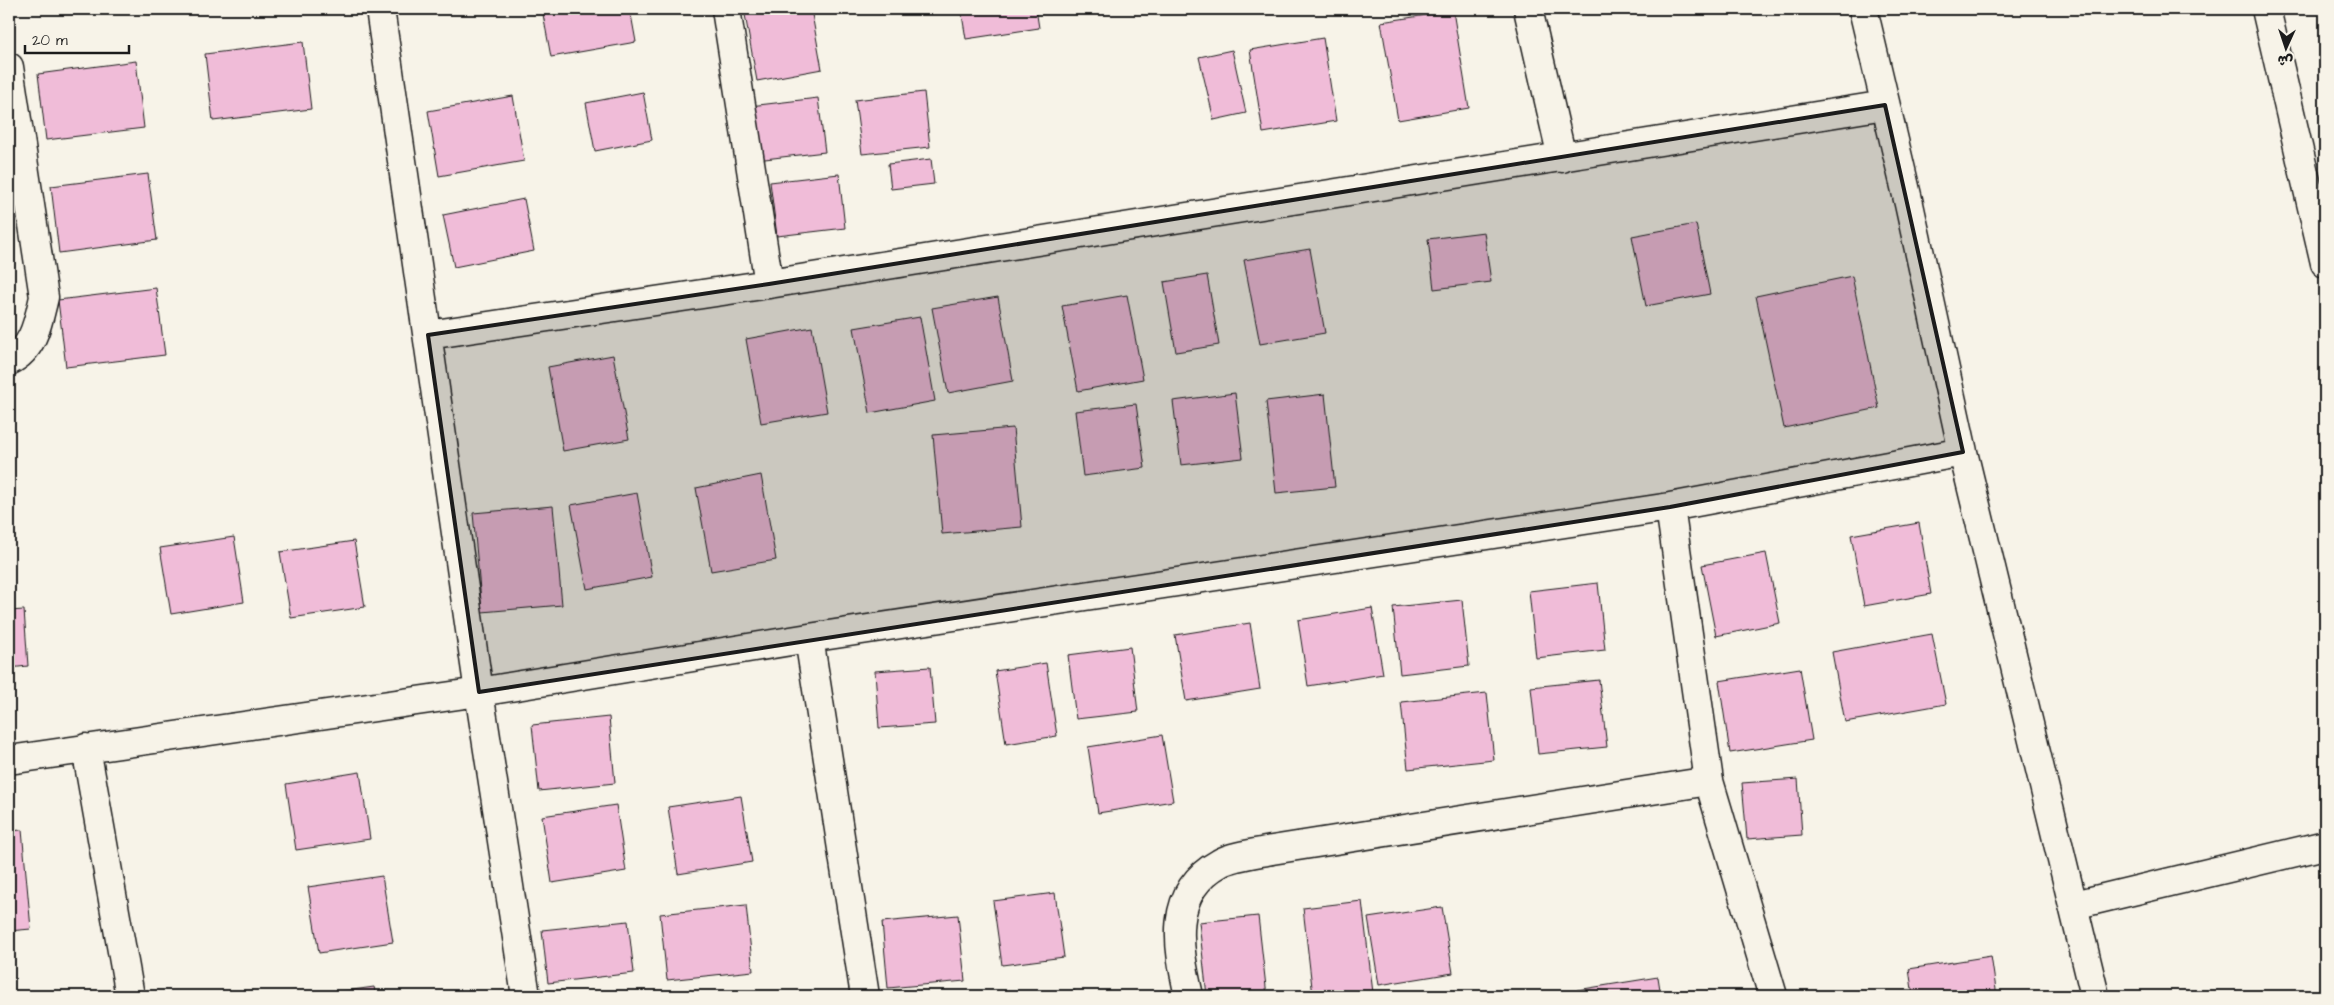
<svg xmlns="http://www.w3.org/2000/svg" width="2334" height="1005" font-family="'Architects Daughter','Playpen Sans Arabic',sans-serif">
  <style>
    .building { fill: #f0bcd8; stroke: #1c1c1c }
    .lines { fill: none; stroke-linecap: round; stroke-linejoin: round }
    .minor-casing { stroke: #1c1c1c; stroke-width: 31 }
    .minor { stroke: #f7f3e8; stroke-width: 28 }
    .marked { fill: #1c1c1c; fill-opacity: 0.2; stroke: #1c1c1c; stroke-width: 4; stroke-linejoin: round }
  </style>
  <rect width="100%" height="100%" fill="#f7f3e8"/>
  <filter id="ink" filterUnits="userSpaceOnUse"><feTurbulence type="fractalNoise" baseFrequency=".02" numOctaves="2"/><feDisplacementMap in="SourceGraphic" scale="10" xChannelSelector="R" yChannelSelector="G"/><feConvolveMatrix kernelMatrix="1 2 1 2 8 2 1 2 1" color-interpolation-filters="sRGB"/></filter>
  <g filter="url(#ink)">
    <!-- building -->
    <path class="building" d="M542,9h88l6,33 -85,15z
      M744,9h67l11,60 -65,12z
      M961,9h75l3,19 -73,11z
      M1453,11l16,97 -71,12 -17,-98z
      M1323,38l13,83 -73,12 -13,-83z
      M303,42l8,67 -98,12 -8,-67z
      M1232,50l14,63 -32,7 -15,-63z
      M136,61l8,67 -98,12 -8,-66z
      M643,92l9,48 -57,11 -9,-48z
      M924,92l6,55 -68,7 -7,-54z
      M513,96l11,65 -85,15 -11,-65z
      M818,98l7,54 -69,8 -6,-54z
      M931,159l3,25 -43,5 -3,-25z
      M148,174l9,66 -98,13 -8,-67z
      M839,174l6,54 -68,8 -7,-54z
      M524,199l10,52 -80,16 -11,-52z
      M1696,224l14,70 -64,12 -14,-70z
      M1484,232l7,50 -57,7 -6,-50z
      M1310,249l15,84 -65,11 -16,-84z
      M1207,275l12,70 -43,7 -12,-70z
      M1852,276l27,132 -95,20 -28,-132z
      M156,288l9,67 -99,12 -8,-67z
      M1127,295l16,84 -65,12 -16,-85z
      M998,297l15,84 -65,12 -16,-85z
      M920,317l15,84 -65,12 -16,-85z
      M812,327l15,85 -66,11 -15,-84z
      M613,355l16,84 -66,12 -15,-84z
      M1235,393l8,65 -62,7 -8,-64z
      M1325,394l10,93 -59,6 -10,-92z
      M1136,404l9,64 -62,8 -8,-65z
      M1013,428l9,99 -80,7 -9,-99z
      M761,475l15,85 -65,11 -15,-83z
      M637,493l15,84 -65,12 -16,-84z
      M553,506l9,99 -80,7 -9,-99z
      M1919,523l12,71 -67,12 -13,-71z
      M234,537l10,65 -73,12 -11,-66z
      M354,541l11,66 -74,11 -11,-66z
      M1766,553l14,70 -64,13 -14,-71z
      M1598,583l7,67 -69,8 -7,-67z
      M1462,600l7,66 -69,8 -7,-67z
      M1372,608l11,66 -75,12 -10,-66z
      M24,610l4,56 -19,2v-57z
      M1250,623l10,66 -74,12 -11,-66z
      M1932,634l14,70 -101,18 -13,-70z
      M1130,647l8,65 -62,7 -8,-64z
      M1046,663l11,73 -51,8 -11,-73z
      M930,667l5,57 -56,4 -4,-57z
      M1800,668l12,72 -82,13 -11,-72z
      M1599,680l8,67 -69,7 -7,-67z
      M1487,693l7,67 -86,9 -7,-67z
      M609,717l6,66 -76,8 -7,-66z
      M1162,735l11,66 -75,12 -10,-66z
      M360,772l10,67 -74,11 -10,-66z
      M1798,779l4,56 -55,4 -5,-56z
      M741,796l11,66 -74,12 -10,-67z
      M616,805l10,66 -74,12 -10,-67z
      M22,830l9,99 -22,2v-100z
      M382,876l11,66 -74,11 -11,-66z
      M1055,893l9,64 -62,8 -9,-64z
      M1362,901l11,92 -29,3h-31l-10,-88z
      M746,905l7,66 -86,9 -7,-66z
      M1442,907l11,66 -74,12 -11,-67z
      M958,915l7,66 -77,7 -6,-66z
      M1258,916l9,80h-60l-8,-74z
      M628,921l6,52 -86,10 -6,-53z
      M1991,956l6,40h-84l-4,-27z
      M1658,977l3,19h-83l-1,-6z
      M374,987l2,9h-66z
      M1075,991l1,5h-40z
      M777,992l1,4h-31z"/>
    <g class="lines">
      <!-- minor casing -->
      <g class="minor-casing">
        <path id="minor" d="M380,9l99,683 47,304
          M726,9l43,275
          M1528,9l34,149
          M1863,9l46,195 54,248 132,544
          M2266,9l59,254
          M9,67l35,230c-6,25 -10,52 -35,64
          M428,335l341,-51 1116,-179
          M1670,507l39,274 64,215
          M809,638l56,358
          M86,748l44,248
          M9,760l470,-68 330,-54 861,-131 293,-55
          M2074,905l251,-60
          M1189,996c-11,-49 -22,-104 31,-133 12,-7 37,-10 52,-13l437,-69"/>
      </g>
      <!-- minor -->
      <use href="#minor" class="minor"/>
    </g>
  </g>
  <!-- marked area -->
  <path class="marked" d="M1885,105l78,347 -293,55 -1191,185 -51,-357 341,-51z"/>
  <!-- margin -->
  <rect width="2334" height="1005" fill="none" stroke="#f7f3e8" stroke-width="30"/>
  <rect x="15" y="15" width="2304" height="975" fill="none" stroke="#1c1c1c" stroke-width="2" filter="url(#ink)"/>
  <!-- north arrow -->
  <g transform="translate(2286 48) rotate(183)" stroke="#f7f3e8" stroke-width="4" paint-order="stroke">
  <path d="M0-4L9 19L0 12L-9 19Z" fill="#1c1c1c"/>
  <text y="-8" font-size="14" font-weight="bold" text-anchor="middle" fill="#1c1c1c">ش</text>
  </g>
  <!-- scale -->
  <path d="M25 45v8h104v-8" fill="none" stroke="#1c1c1c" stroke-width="2.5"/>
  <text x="32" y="45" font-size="15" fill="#1c1c1c" stroke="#f7f3e8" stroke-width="4" paint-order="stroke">20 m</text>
</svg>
